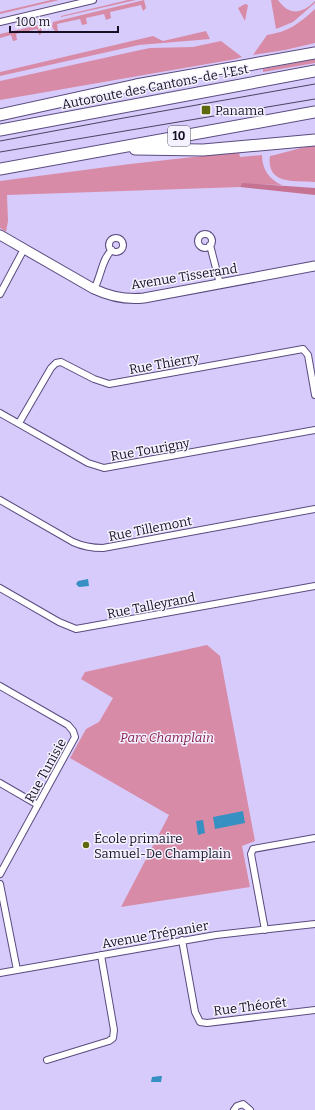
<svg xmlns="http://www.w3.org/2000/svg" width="315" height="1110" font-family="Bitter,serif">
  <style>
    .green { fill: #d88ba7 }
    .forest { fill: #c67292 }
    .water { fill: #3691c2 }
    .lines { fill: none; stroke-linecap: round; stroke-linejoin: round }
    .street-casing { stroke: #5a4b7f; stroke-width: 8 }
    .secondary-casing { stroke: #5a4b7f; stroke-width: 11 }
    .highway-casing { stroke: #5a4b7f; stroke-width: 13 }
    .street { stroke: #fff; stroke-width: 6 }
    .secondary { stroke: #fff; stroke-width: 9 }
    .highway { stroke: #fff; stroke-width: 11 }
    .tram { stroke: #4c4360; stroke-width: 1 }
    .poi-dot { fill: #5e680d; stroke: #f5f2ff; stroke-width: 1.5 }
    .labels { text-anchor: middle; stroke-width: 3; stroke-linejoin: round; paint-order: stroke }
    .shield { fill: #f5f2ff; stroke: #5a5466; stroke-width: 1 }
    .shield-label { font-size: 12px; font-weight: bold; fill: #171025 }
    .street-label { font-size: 13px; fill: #171025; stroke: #f5f2ff }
    .poi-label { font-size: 13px; fill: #171025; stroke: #f5f2ff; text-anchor: start }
    .park-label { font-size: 13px; font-style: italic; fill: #872251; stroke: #f5f2ff }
  </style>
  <rect width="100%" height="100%" fill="#d7cbfb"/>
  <!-- green -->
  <path class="green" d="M51,0h8l-59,14v-2z
    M128,0h8l-75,17v-1z
    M144,0l2,8 -3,3 -2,-6 -31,7 1,6 -5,2 -2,-6 -18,4 1,6 -5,1 -2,-6 -23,5 1,7h-3l-3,-4 1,-5z
    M271,0h7c11,16 24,14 37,1v2l-22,19 -17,7z
    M245,4l3,1 -3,16 -7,-13z
    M315,9v34l-30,7 -32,5 14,-20c21,-3 33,-12 48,-26z
    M39,25l3,5 -1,4 -2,1 -2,-6 -21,5 1,6 -4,1 -2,-6 -11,3v-4z
    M206,31l4,8 -71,6 -139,31v-4l153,-36 10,5z
    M221,41l21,16 -6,2 -236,41v-19l131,-29 19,-4 43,-1z
    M315,59v4l-52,9v-3z
    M315,146v36c-20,-1 -49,3 -45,-26 15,-3 30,-9 45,-10z
    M239,152l1,5 22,-2c0,15 8,25 20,30l-40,-1 -2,3 -233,8 1,26 -2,11 -6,-4v-47l130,-17z
    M207,645l13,11 35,185 -13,5 8,41 -129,20 48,-92 -99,-57 16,-29 13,-7 14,-24 -32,-19 4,-7z"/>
  <!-- forest -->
  <path class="forest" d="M242,183l73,5v7l-75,-8z"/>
  <!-- water -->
  <path class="water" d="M88,579l1,7 -10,1 -3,-3 2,-3z
    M243,811l2,12 -30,6 -2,-12z
    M203,820l2,13 -7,2 -2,-14z
    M160,1076h2l-1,6h-10l1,-5z"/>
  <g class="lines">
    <!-- street casing -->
    <g class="street-casing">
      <path id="street" d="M0,22l93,-22
        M198 241a7 7 0 1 1 14 0a7 7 0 1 1-14 0Z
        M109 245a7 7 0 1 1 14 0a7 7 0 1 1-14 0Z
        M210,245l10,39
        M94,289c7,-12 8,-31 18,-39
        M0,294l24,-45
        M0,413l88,50 16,5 211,-38
        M19,423l32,-55 5,-5 5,-1 33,17 15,5 194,-35 5,6 7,40
        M0,500l73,42c11,5 19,6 30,6l212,-39
        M0,588l59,34 17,7 239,-43
        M0,686l68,39 5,6 2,6 -75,137
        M0,783l38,22
        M0,884l17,86
        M265,930l-14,-76 2,-5 62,-11
        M182,940l13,72 5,10 7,1 108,-13
        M0,973l216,-38 99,-11
        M47,1060l62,-19 4,-3 1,-8 -13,-75
        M234,1110l3,-4 6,-2 7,6"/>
    </g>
    <!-- secondary casing -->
    <g class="secondary-casing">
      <path id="secondary" d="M0,235l94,54c17,8 32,11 50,9l171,-32"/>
    </g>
    <!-- highway casing -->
    <g class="highway-casing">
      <path id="highway" d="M0,115l136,-30 179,-32
        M0,130l315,-59
        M135,149l68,1 112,-10
        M0,169l315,-57"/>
    </g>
    <!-- street -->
    <use href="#street" class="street"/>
    <!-- secondary -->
    <use href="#secondary" class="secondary"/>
    <!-- highway -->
    <use href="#highway" class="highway"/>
    <!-- tram -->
    <path class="tram" d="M0,141l118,-22 197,-35
      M0,152l315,-53"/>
  </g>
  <!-- markers -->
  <g class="poi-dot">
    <rect x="201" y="105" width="10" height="10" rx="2"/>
    <circle cx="86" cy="845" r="4"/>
  </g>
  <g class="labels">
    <!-- shield labels -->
    <rect class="shield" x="168" y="126" width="22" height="20" rx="3"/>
    <g class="shield-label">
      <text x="179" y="140">10</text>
    </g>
    <!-- street labels -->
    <g class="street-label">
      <text transform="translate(155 86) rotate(-11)" y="5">Autoroute des Cantons-de-l'Est</text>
      <text transform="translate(184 276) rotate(-9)" y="5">Avenue Tisserand</text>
      <text transform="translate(164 363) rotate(-10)" y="5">Rue Thierry</text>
      <text transform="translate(150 449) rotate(-10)" y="5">Rue Tourigny</text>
      <text transform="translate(150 528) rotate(-11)" y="5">Rue Tillemont</text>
      <text transform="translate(151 605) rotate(-11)" y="5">Rue Talleyrand</text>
      <text transform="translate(45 770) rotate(-61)" y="5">Rue Tunisie</text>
      <text transform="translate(155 934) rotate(-10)" y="5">Avenue Trépanier</text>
      <text transform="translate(250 1006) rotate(-7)" y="5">Rue Théorêt</text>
    </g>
    <!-- poi labels -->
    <g class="poi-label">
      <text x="215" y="115">Panama</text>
      <text x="94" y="843">École primaire<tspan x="94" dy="15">Samuel-De Champlain</tspan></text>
    </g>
    <!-- park labels -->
    <g class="park-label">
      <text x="167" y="742">Parc Champlain</text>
    </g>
  </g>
  <!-- scale -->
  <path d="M10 26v6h108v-6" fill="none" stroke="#171025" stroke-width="2"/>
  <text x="16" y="26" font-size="12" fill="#171025" stroke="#f5f2ff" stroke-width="3" paint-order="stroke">100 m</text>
</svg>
